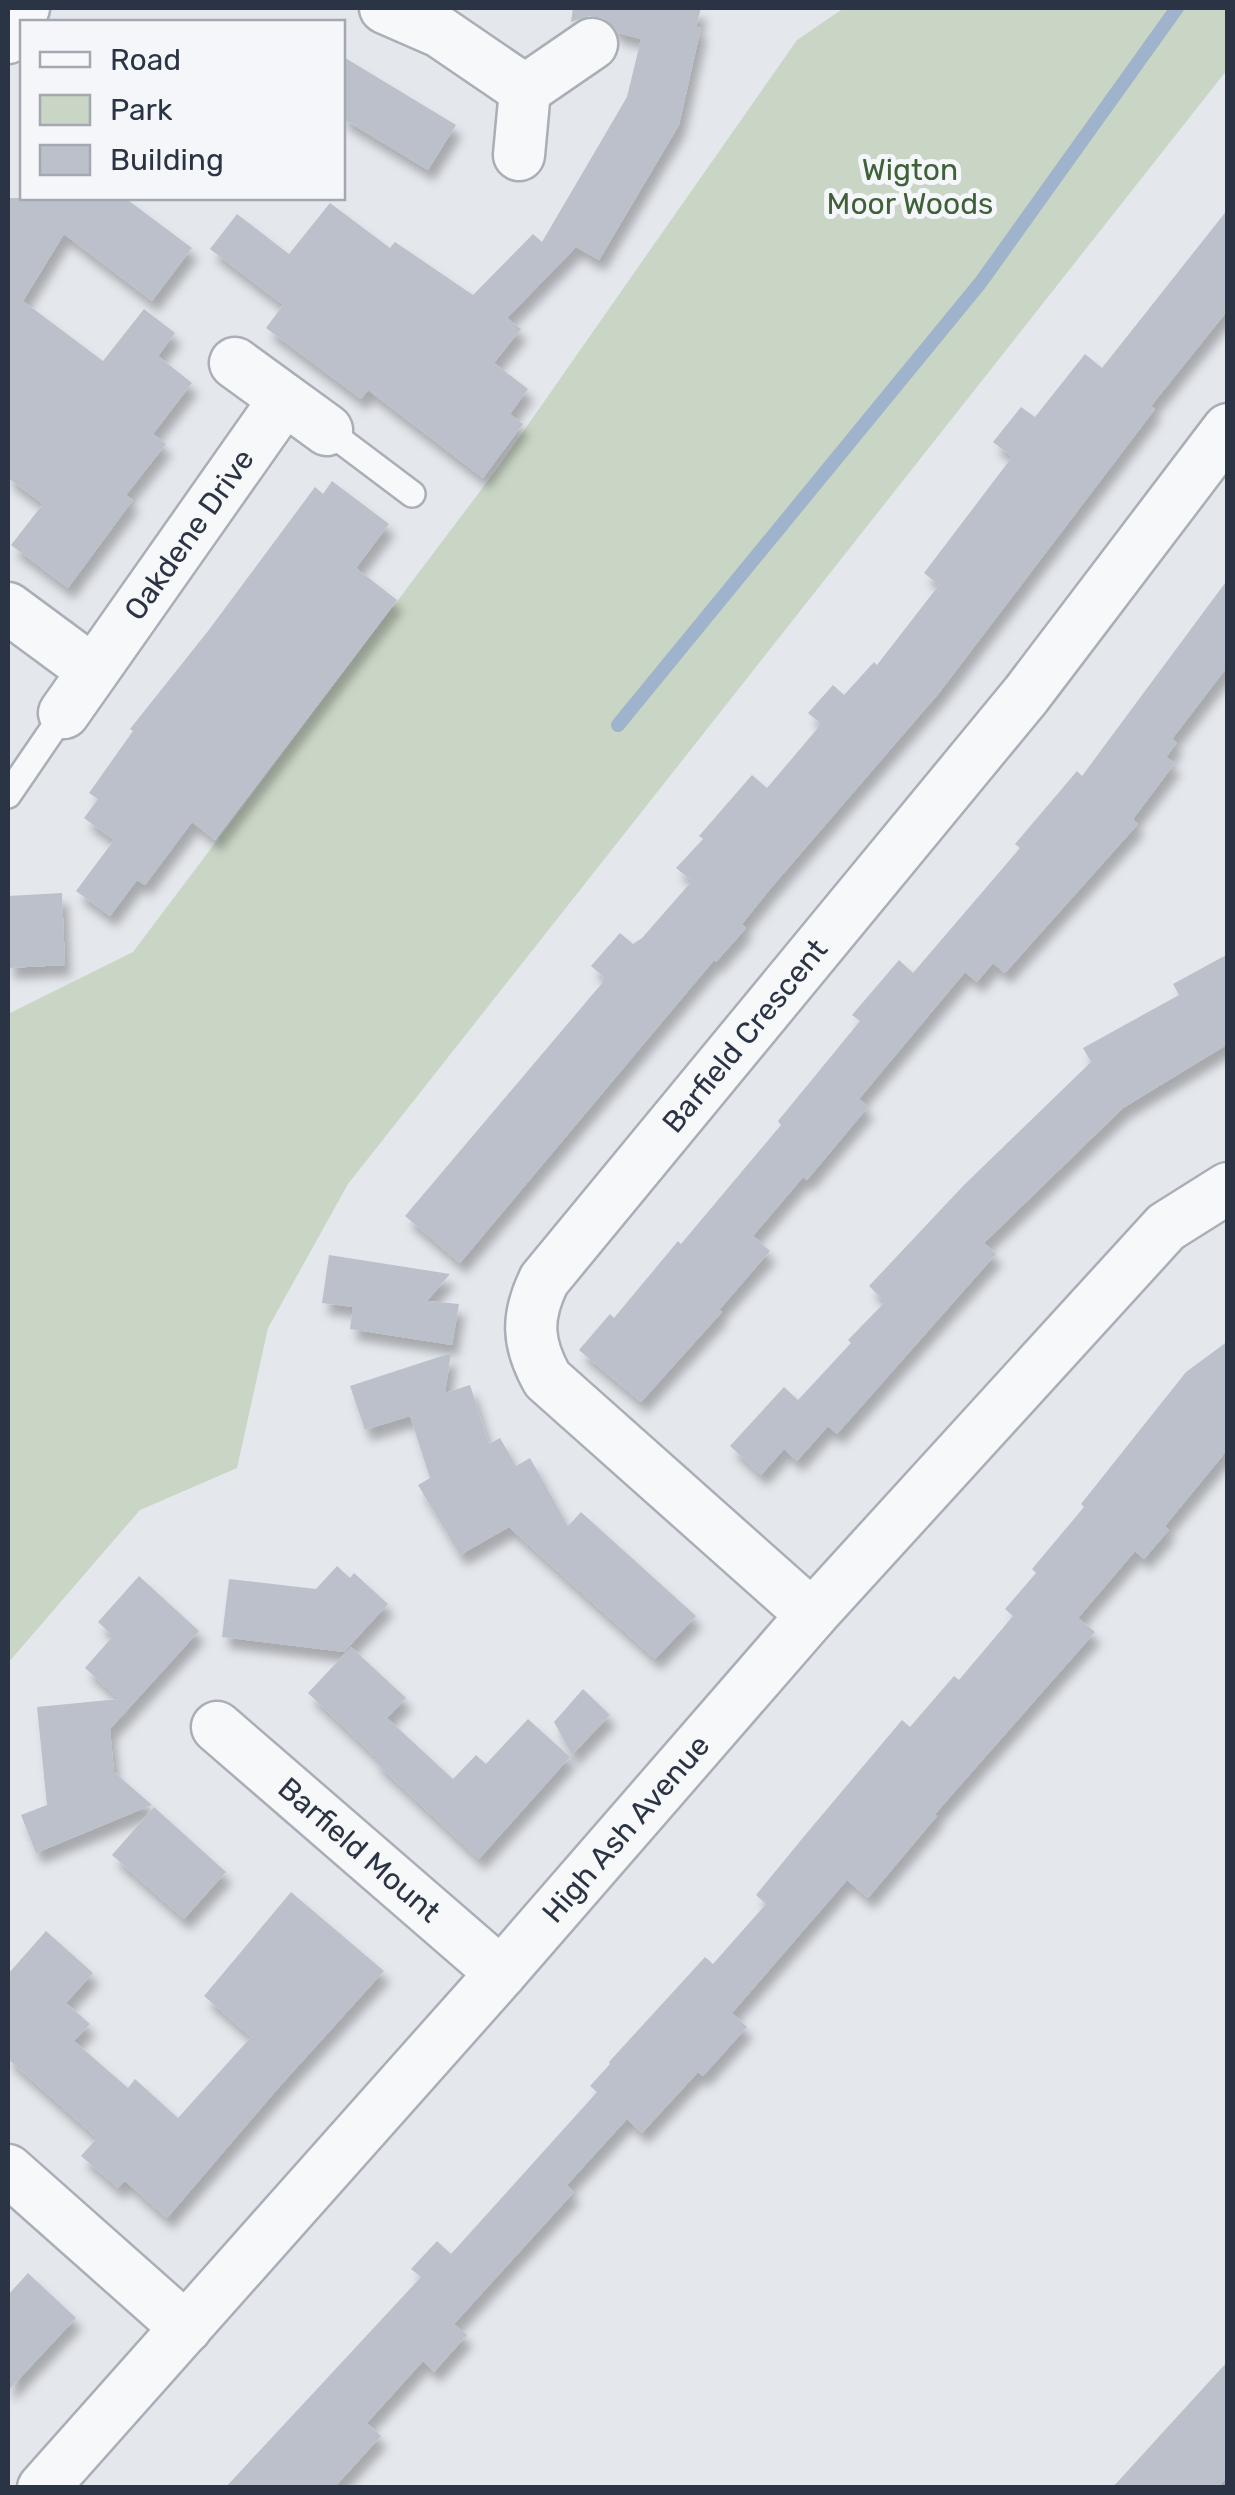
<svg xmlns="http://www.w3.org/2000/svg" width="1235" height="2495" font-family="Rubik,sans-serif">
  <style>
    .green { fill: #c9d6c5 }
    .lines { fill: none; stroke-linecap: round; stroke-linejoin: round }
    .stream { stroke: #9fb4cc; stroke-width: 14 }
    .building { fill: #bbc0ca; filter: url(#shadow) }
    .service-casing { stroke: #a9aeb7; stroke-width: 30 }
    .minor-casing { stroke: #a9aeb7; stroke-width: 55 }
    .service { stroke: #f7f8fa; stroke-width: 25 }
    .minor { stroke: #f7f8fa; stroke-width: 50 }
    .labels { text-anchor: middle; stroke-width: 10; stroke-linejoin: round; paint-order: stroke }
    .park-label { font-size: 30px; fill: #3f6138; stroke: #f4f6f9 }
    .street-label { font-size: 30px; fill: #2b3445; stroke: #f4f6f9 }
  </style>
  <defs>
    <filter id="shadow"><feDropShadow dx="6" dy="11" stdDeviation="5" flood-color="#0004"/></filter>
  </defs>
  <rect width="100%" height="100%" fill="#e4e7ec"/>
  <!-- green -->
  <path class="green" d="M844,8h383v62l-879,1114 -80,144 -31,140 -97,42 -132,153v-649l125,-62 366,-486 298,-426z"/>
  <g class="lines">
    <!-- stream -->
    <path class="stream" d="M618,725l363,-443 196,-274"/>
  </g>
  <!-- building -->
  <path class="building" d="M573,8h128l-5,19 5,1 -22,97 -80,135 -23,-13 -69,71 14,11 -27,34 34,26 -18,25 13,10 -40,54 -115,-88 -7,9 -95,-71 17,-23 -73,-56 27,-35 52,40 41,-51 60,45 5,-6 78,53 60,-61 9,8 85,-145 14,-58 -23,-6 -15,-15 -14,-2 -18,6z
    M342,56l114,69 -28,45 -86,-52z
    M8,198h117l67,50 -40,53 -88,-67 -41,67 80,60 41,-52 31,24 -17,23 34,27 -39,51 13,10 -40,51 7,5 -65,88 -57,-43 32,-41 -35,-26z
    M1228,209v101l-77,96 4,3 -216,284 -169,196 -28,35 4,4 -30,34 -2,-2 -254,303 -55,-47 198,-234 1,-5 -13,-11 29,-33 13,11 9,-6 50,-57 -16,-13 27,-29 -4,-3 53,-61 15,13 50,-59 3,-6 -12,-10 25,-28 11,10 30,-33 3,3 62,-80 -15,-12 88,-116 -19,-15 28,-35 14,10 50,-63 17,14z
    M332,481l57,43 -33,44 41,32 -182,240 -23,-18 -47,63 -8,-5 -27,36 -34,-25 38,-51 -30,-22 14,-19 -9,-6 44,-62 -3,-2 78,-98 107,-144 8,7z
    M1228,579v87l-56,73 5,4 -11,14 9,6 -42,56 5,5 -133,149 -12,-10 -16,19 -12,-10 -106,127 9,8 -61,73 -4,-3 -50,59 17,15 -51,59 3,2 -81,90 -62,-52 31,-36 4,4 64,-77 3,3 100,-119 -3,-4 82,-100 -8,-6 47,-55 14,13 107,-125 -5,-4 62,-73 5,5z
    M62,893l3,72 -57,3v-72z
    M1228,954v90l-105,64 -139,135 12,11 -159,180 -9,-8 -31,35 -13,-12 -23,26 -31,-29 54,-59 14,13 53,-57 -3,-3 37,-38 -16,-16 95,-101 127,-123 -8,-14 96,-53 -6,-11z
    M329,1255l121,19 -23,27 32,3 -7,41 -102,-16 3,-22 -31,-4z
    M1228,1341v108l-63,77 4,4 -25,29 -9,-8 -57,67 17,14 -160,182 2,2 -69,82 -21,-18 -115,133 15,14 -44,49 -5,-4 -56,61 -15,-14 -60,66 7,7 -120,132 13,11 -33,37 -11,-11 -56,62 14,13 -47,52h-109l196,-211 -10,-8 26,-28 14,13 146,-162 -7,-6 20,-22 -1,-2 96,-105 8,7 53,-60 -10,-9 45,-55 101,-120 8,7 44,-51 5,4 54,-64 -8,-7 31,-36 -4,-4 52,-62 -3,-3 105,-132z
    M451,1353l-6,40 25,-8 19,59 11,-6 16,28 14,-8 38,68 13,-14 115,104 -41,43 -146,-132 -49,28 -42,-70 12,-7 -20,-62 -45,14 -15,-44z
    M337,1566l13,12 4,-5 34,31 -44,48 -122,-15 7,-58 87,10z
    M139,1576l60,55 -89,98 4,43 38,33 -116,48 -15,-38 26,-10 -10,-98 82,-8 -34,-31 28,-32 -15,-14z
    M351,1647l55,51 -19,20 66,61 23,-24 10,9 42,-45 42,38 -91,102 -105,-98 3,-3 -69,-65z
    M583,1689l27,26 -38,40 -18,-33z
    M154,1807l72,65 -42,47 -72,-64z
    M291,1892l93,79 -104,115 -113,132 -42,-37 -7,7 -37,-32 16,-18 -89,-79v-85l38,-43 47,42 -27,30 24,21 -16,17 54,47 7,-9 43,39 73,-81 -47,-41z
    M28,2273l48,45 -68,73v-96z
    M1228,2361v115l-11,12h-105z"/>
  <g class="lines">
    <!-- service casing -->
    <g class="service-casing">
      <path id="service" d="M327,430l85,64
        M8,795l56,-82"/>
    </g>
    <!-- minor casing -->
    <g class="minor-casing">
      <g id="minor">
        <path d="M385,8l55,24 85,58"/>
        <path d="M8,38l16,-30"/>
        <path d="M519,155l6,-65 67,-46"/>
        <path d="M235,363l92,67"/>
        <path d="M8,608l84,62"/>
        <path id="s1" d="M64,713l220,-313"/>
        <path id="s2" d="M812,1615l-265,-236c-20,-36 -21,-62 -3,-99l482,-585 202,-266"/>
        <path id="s3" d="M217,1727l284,246"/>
        <path d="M8,2170l178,158"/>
        <path id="s4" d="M43,2488l458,-515 311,-358 354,-388 62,-39"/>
      </g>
    </g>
    <!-- service -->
    <use href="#service" class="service"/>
    <!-- minor -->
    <use href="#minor" class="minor"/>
  </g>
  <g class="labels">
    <!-- park labels -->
    <g class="park-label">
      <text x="910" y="180">Wigton<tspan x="910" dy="34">Moor Woods</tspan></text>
    </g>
    <!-- street labels -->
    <g class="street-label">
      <text dy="10" stroke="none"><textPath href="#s1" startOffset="218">Oakdene Drive</textPath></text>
      <text dy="10" stroke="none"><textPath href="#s2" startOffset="775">Barfield Crescent</textPath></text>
      <text dy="10" stroke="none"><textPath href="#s4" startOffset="880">High Ash Avenue</textPath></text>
      <text dy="10" stroke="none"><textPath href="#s3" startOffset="188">Barfield Mount</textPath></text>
    </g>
  </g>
  <!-- border -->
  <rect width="1235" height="2495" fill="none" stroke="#2b3445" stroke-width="20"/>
  <!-- legend -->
  <rect x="20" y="20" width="325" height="180" fill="#f4f6f9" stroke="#a4a8b1" stroke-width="2.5"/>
  <rect x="40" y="52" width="50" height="15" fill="#f7f8fa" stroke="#a4a8b1" stroke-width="2.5"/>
  <text x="110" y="70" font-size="30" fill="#2b3445">Road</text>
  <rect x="40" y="95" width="50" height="30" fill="#c9d6c5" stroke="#a4a8b1" stroke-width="2.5"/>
  <text x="110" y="120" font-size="30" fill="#2b3445">Park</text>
  <rect x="40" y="145" width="50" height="30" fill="#bbc0ca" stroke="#a4a8b1" stroke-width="2.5"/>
  <text x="110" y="170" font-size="30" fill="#2b3445">Building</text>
</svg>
